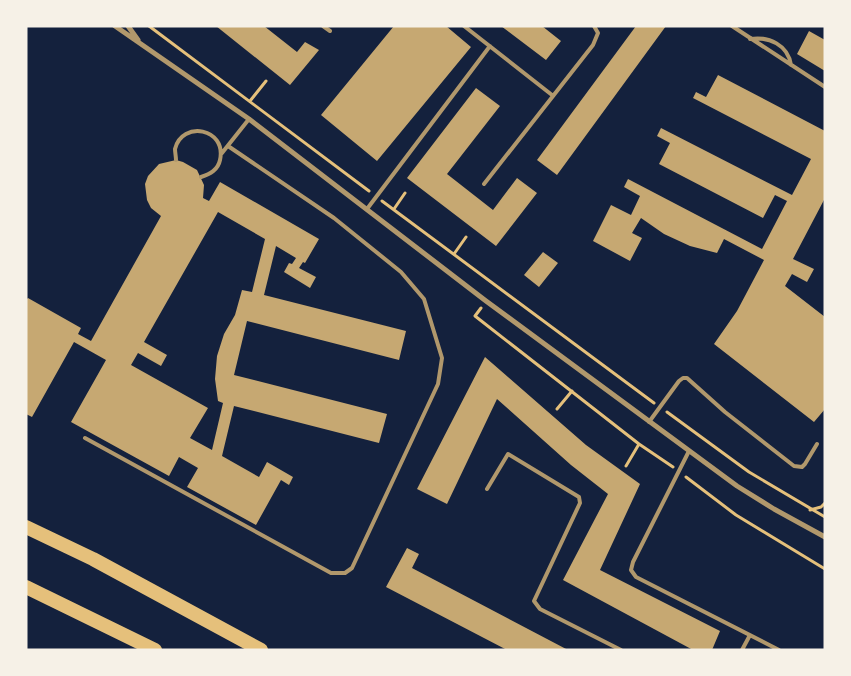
<svg xmlns="http://www.w3.org/2000/svg" width="851" height="676" font-family="'Source Sans 3',sans-serif">
  <style>
    .building { fill: #c6a872; fill-rule: evenodd }
    .lines { fill: none; stroke-linecap: round; stroke-linejoin: round }
    .path { stroke: #e5c07b; stroke-width: 3 }
    .service { stroke: #b1986c; stroke-width: 4 }
    .minor { stroke: #b1986c; stroke-width: 5 }
    .motorway { stroke: #e5c07b; stroke-width: 14 }
  </style>
  <rect width="100%" height="100%" fill="#14213d"/>
  <!-- building -->
  <path class="building" d="M216,26h48l33,26 8,-10 14,8 -29,35z
    M394,26h52l25,21 -94,114 -56,-46z
    M501,26h41l19,15 -15,19z
    M636,26h30l-109,149 -20,-15z
    M809,31l16,9v31l-28,-17z
    M718,75l107,56v67l-32,61 21,10 -7,13 -15,-8 -7,12 40,31v92l-11,13 -100,-78 23,-33 27,-51 -40,-21 -7,14 -27,-7 -26,-12 -23,-16 -9,15 10,5 -12,23 -37,-20 18,-36 20,10 9,-19 -16,-9 4,-8 134,70 25,-48 -12,-6 -12,23 -104,-54 11,-21 -13,-7 4,-8 131,67 19,-36 -118,-61 3,-6 10,5z
    M476,88l24,18 -53,68 46,36 24,-32 20,15 -41,53 -89,-68z
    M176,160l7,2 14,8 7,15 -1,13 6,3 11,-19 99,57 -14,24 -2,-1 -4,6 17,9 -6,11 -26,-16 5,-9 3,1 4,-6 -20,-12 -12,49 142,36 -7,29 -152,-39 -13,54 153,39 -8,29 -145,-37 -12,50 37,21 8,-15 26,15 -4,8 -8,-5 -25,45 -69,-38 11,-19 -19,-11 -10,19 -98,-54 35,-62 -32,-18 -42,75 -6,-3v-114l2,-2 53,30 -3,6 13,7 70,-125 -10,-8 -4,-8 -2,-16 3,-8 11,-12zM218,212l47,27 -13,53 -10,-2 -7,25 -11,19 -7,22 -2,23 3,22 5,2 -11,47 -22,-12 18,-30 -77,-43 7,-12 23,13 6,-11 -23,-13z
    M543,252l15,11 -19,24 -15,-12z
    M485,357l101,88 54,39 -40,86 120,61 -8,19h-19l-130,-70 45,-86 -37,-29 -74,-66 -50,105 -30,-15z
    M407,548l12,6 -7,14 156,82h-61l-121,-63z"/>
  <g class="lines">
    <!-- path -->
    <path class="path" d="M149,26l220,165
      M250,101l16,-20
      M382,201l272,202
      M394,209l11,-16
      M454,254l12,-17
      M481,308l-6,8 164,128 34,23
      M557,409l15,-18
      M667,412l82,60 76,45
      M626,466l13,-22
      M686,477l50,38 89,54
      M810,510l11,-3 4,-4"/>
    <!-- service -->
    <path class="service" d="M323,26l7,5
      M464,26l88,69
      M732,26l93,61
      M750,39c19,-3 38,6 41,26
      M222,153l27,-34
      M176,160c0,-3 -1,-8 -1,-11 7,-29 52,-21 45,11 -2,10 -10,14 -19,17
      M484,184l109,-139 5,-12 -4,-7
      M367,209l123,-163
      M649,422l30,-41 4,-3h4l38,34 69,54 8,1 3,-3 12,-20
      M85,438l246,135h14l7,-5 86,-184 4,-26 -18,-59 -23,-27 -67,-54 -106,-72
      M689,451l-56,111 -2,8 5,7 143,73
      M487,489l21,-35 71,43 1,6 -46,98 6,8 81,41
      M742,650l8,-15"/>
    <!-- minor -->
    <path class="minor" d="M115,26l134,93 237,182 251,185 37,23 51,28
      M128,26l10,14"/>
    <!-- motorway -->
    <path class="motorway" d="M26,527l67,32 168,91
      M26,587l129,63"/>
  </g>
  <!-- border -->
  <rect width="851" height="676" fill="none" stroke="#f6f1e7" stroke-width="55"/>
</svg>
